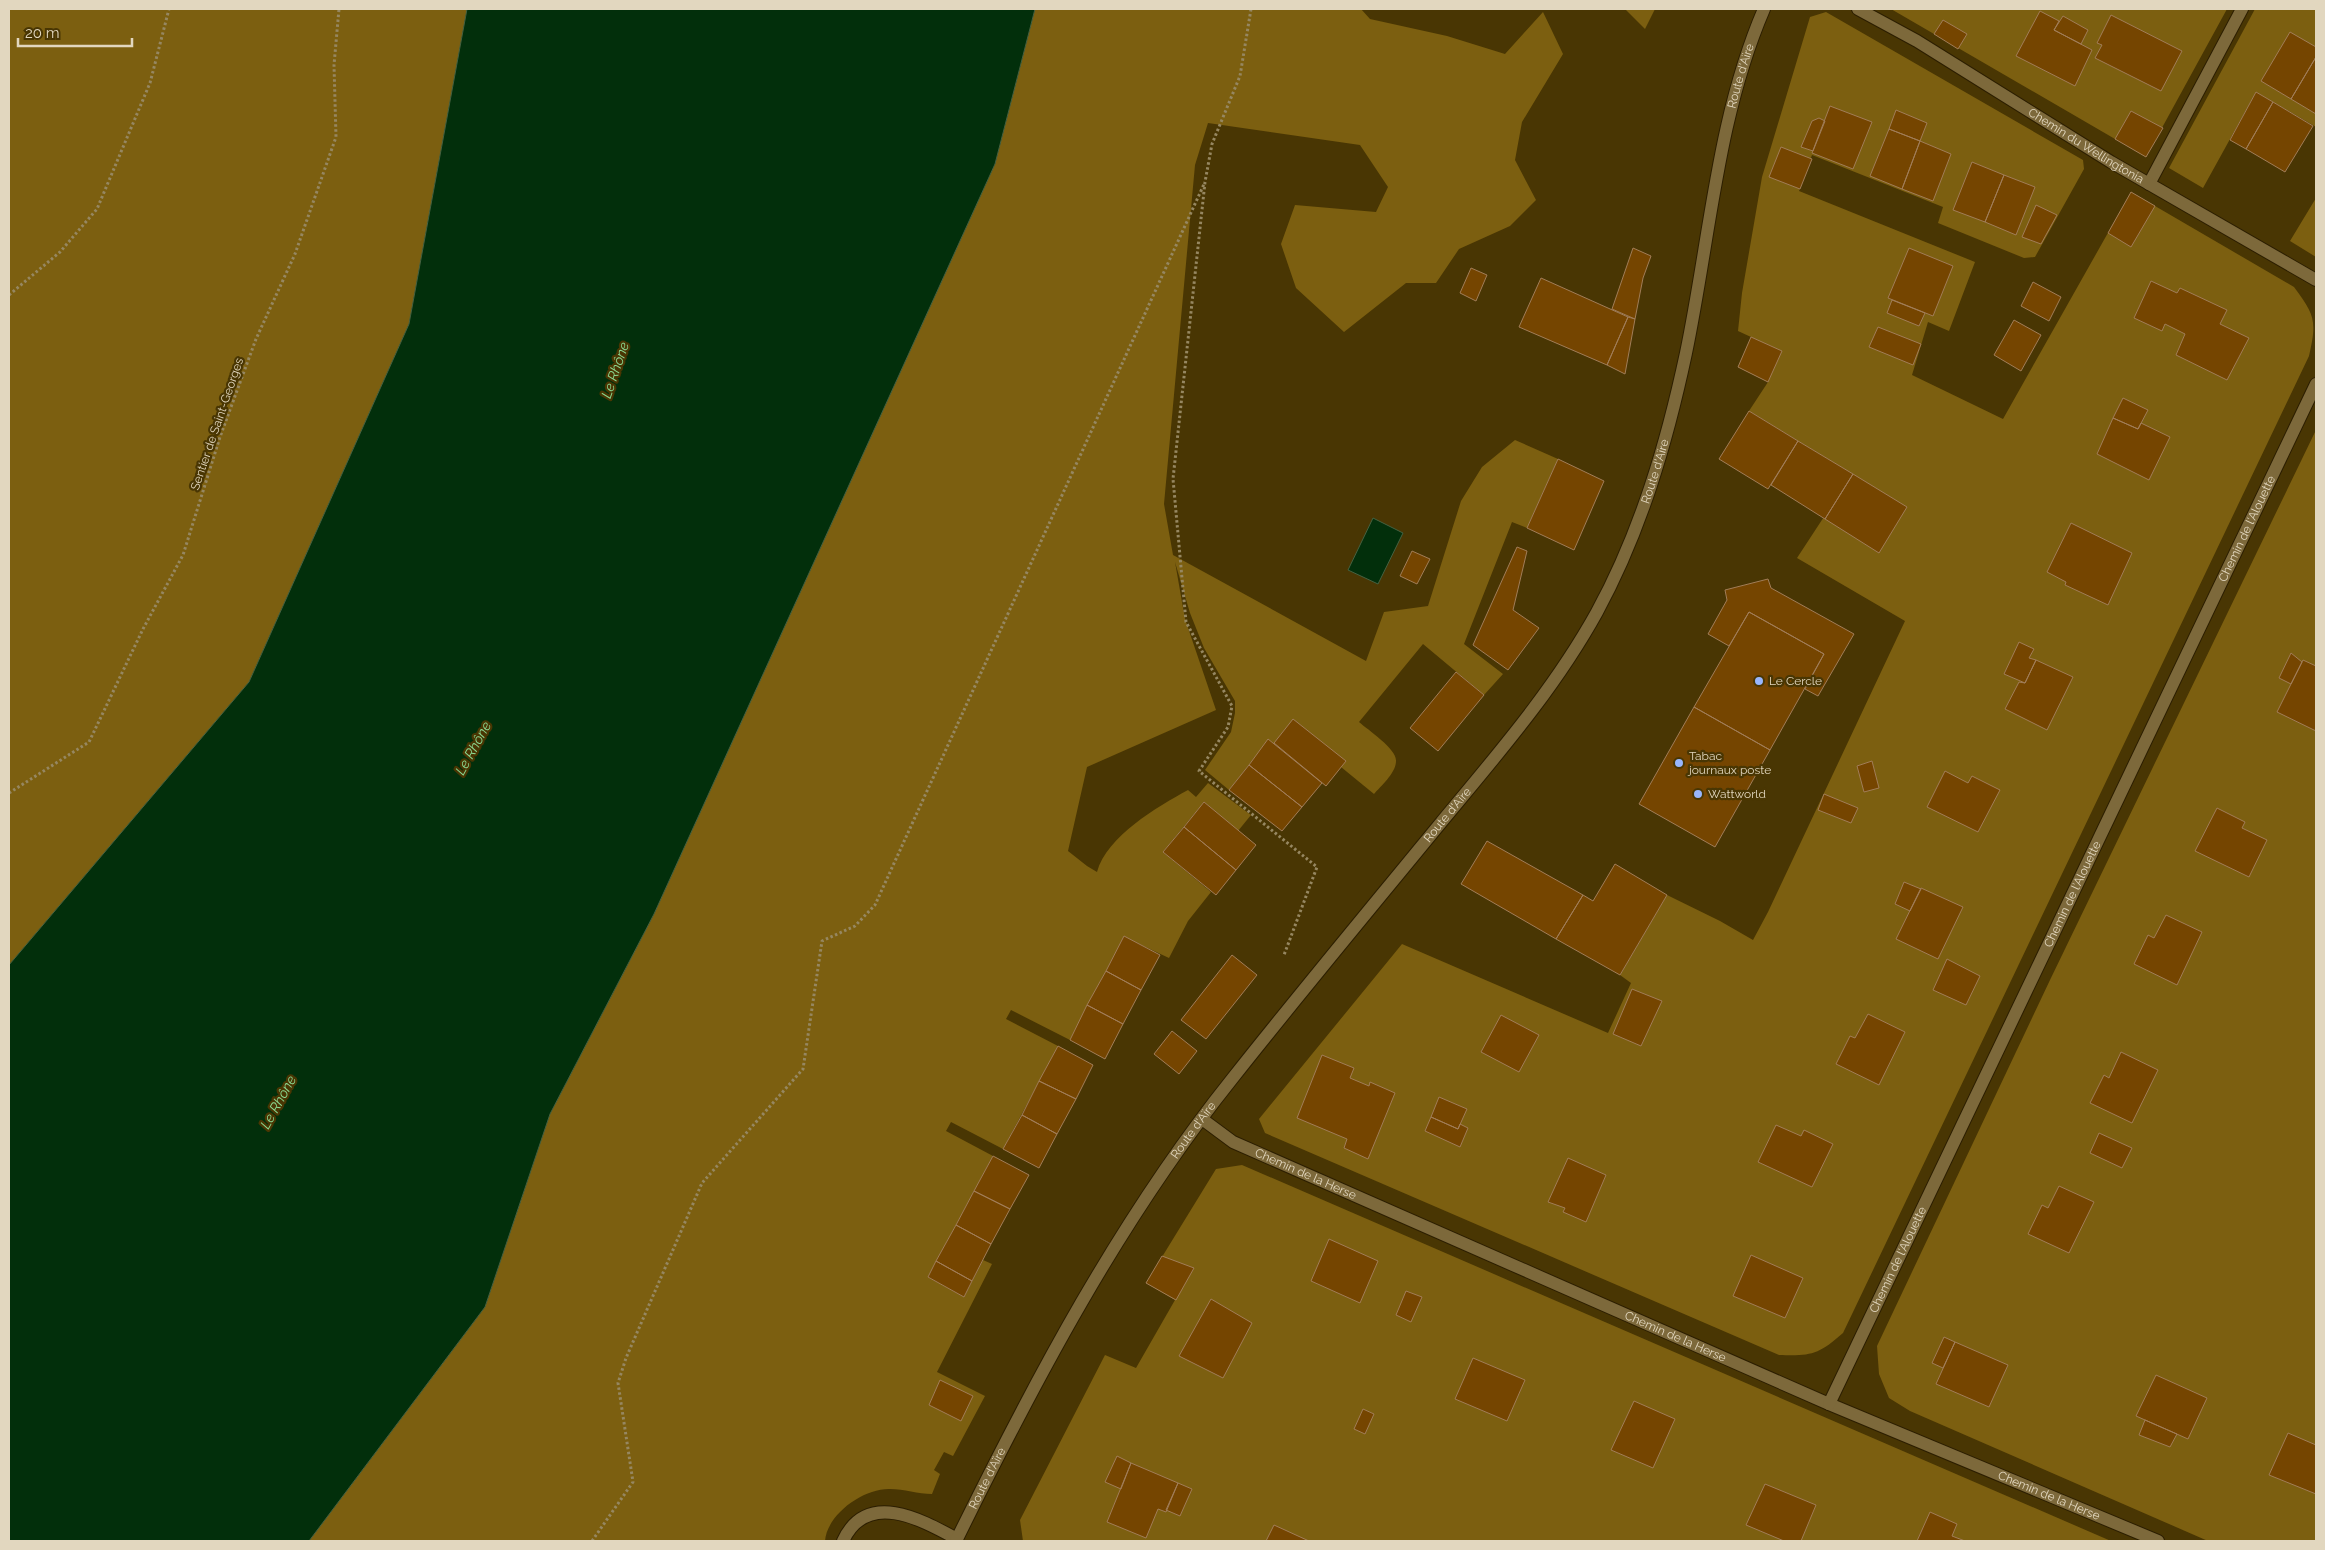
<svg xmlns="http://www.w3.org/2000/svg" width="2325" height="1550" font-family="Raleway,sans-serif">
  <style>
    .green { fill: #7c5f10 }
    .water { fill: #022f0b; stroke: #456141 }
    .building { fill: #754500; stroke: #a17d58 }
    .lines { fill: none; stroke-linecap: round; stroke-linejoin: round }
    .lane-casing { stroke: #2c1e00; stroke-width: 14 }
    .street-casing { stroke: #2c1e00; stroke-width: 14 }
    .secondary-casing { stroke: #2c1e00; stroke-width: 14 }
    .path { stroke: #968761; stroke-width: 3; stroke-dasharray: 2.5 2.5; stroke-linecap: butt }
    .lane { stroke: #7d693b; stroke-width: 12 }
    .street { stroke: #7d693b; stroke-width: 12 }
    .secondary { stroke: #7d693b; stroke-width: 12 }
    .poi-dot { fill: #98b6fd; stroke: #493603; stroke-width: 2 }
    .labels { text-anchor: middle; stroke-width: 4.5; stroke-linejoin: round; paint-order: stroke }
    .street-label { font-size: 12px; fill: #e2d7bf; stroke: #493603 }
    .poi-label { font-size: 12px; fill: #e2d7bf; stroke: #493603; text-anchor: start }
    .water-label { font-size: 14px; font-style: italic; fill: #8bdb93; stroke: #493603 }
  </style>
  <rect width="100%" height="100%" fill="#493603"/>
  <!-- green -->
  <path class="green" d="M9,9h458l-58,315 -160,358 -240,283z
    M1035,9h326l9,10 77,17 58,18 38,-42 20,42 -41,68 -7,38 21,40 -26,26 -51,23 -23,34h-30l-62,49 -48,-44 -15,-44 14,-39 81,7 12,-25 -28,-42 -152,-22 -13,42 -31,339 9,51 193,106 18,-49 44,-6 33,-105 21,-34 33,-27 43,19 -31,69 -15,-6 -48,122 39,30 -19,21 -61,-51 -64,78c9,8 38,27 37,39 0,12 -15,25 -22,33l-33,-27 -15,19 -57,-46 -40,50 -24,-20 26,-38 4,-19v-12l-31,-53 -14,-35 -15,-51 10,57 31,91 -129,57 -19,84 19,15 10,6c10,-36 60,-65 91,-82l8,7 12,-14 43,32 -13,16 -34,-29 -41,50 48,40 -23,29 -19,37 -45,-21 -54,103 -59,-30 -5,9 52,27 -55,103 -52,-27 -5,9 47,25 -65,121 36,20 19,-37 9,4 -55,108 48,24 -32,60 -9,-4 -10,18 6,4 -8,20c-14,0 -28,-5 -42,-5 -26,-1 -63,25 -65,52h-516l176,-234 65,-193 104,-200 341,-750z
    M1625,9h30l-10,20z
    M1891,9h336l-81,148z
    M2255,9h61v118l-60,-35 -53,96 -34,-20z
    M1826,12l257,148 1,9 -49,88 -11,1 -86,-35 5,-16 -131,-52 -13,36 176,71 -26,69 -21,-9 -16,53 91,44 128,-227 163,95c21,28 23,34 15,69l-466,977c-25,22 -32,23 -64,22l-514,-222 -6,-14 143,-175 206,89 23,-50 -11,-8 47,-80 53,26 33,19 15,-28 137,-291 -108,-63 55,-84 -103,-63 19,-29 -30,-15 13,-30 -13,-6 4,-38 20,-116 48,-160z
    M2316,198v59l-26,-16z
    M2316,430v1111h-108l-298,-130 -21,-13 -10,-24 -2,-28 173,-366z
    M1242,1165l869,376h-1088l-3,-21 85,-165 31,13 39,-68 -29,-17 70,-114z"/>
  <!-- water -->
  <path class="water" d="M467,9h568l-40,155 -341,750 -104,200 -65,193 -176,234h-300v-576l240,-283 160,-358z
    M1373,518l30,15 -25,51 -30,-14z"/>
  <!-- building -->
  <path class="building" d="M2040,11l19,10 -5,9 38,20 -17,36 -59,-30z
    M2111,15l71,36 -21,40 -66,-33 7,-13 -5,-2z
    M2063,16l25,14 -7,14 -27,-14z
    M1943,20l24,14 -9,15 -24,-15z
    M2290,32l26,15v10l-25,42 -30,-18z
    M2316,57v57l-25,-15z
    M2256,92l17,10 -27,47 -16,-9z
    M2273,102l40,24 -28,46 -39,-23z
    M1830,106l42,16 -19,47 -41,-16z
    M1896,110l31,13 -7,18 -31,-12z
    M2131,111l32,17 -17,29 -31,-18z
    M1819,118l6,3 -12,30 -12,-4 11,-26z
    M1889,129l31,12 -18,48 -32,-13z
    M1920,141l31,13 -18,47 -31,-12z
    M1781,147l31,12 -12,30 -31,-12z
    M1972,162l32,13 -19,47 -32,-12z
    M2004,175l31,12 -19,48 -31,-13z
    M2131,192l24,14 -24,41 -23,-14z
    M2036,205l21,10 -16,29 -19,-7z
    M1633,248l18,8 -8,22 -8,41 -23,-10z
    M1909,248l44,18 -20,50 -45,-18z
    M1471,268l16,7 -11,26 -16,-8z
    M1541,278l87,39 -21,48 -88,-38z
    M2151,281l26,12 3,-5 47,22 -7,14 29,14 -22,42 -51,-25 9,-21 -20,-10 -3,7 -28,-13z
    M2033,282l28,15 -12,24 -28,-15z
    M1892,300l33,13 -6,13 -32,-13z
    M1628,317l7,2 -10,55 -18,-9z
    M2014,320l27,15 -20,36 -27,-16z
    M1878,327l43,17 -8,21 -44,-18z
    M1751,337l31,14 -14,31 -30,-15z
    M2123,398l25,12 -10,19 -25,-11z
    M1749,411l49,30 -30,48 -49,-30z
    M2113,418l25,11 3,-6 29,14 -21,43 -52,-26z
    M1798,441l55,33 -28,45 -54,-34z
    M1558,459l46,22 -30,69 -47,-22z
    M1853,474l54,33 -28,46 -54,-34z
    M2071,523l61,30 -24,52 -43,-20 1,-3 -19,-10z
    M1517,547l10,4 -14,59 26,18 -31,42 -35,-25z
    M1412,551l18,8 -13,25 -17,-8z
    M1768,579l3,9 83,46 -36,62 -13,-7 19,-35 -75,-42 -20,34 -21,-12 19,-34 -2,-10z
    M1749,612l75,42 -54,96 -76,-43z
    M2019,642l15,7 -5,9 7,2 -11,23 -21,-9z
    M2291,653l11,9 -11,22 -12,-6z
    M2036,660l37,17 -26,53 -42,-21 14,-27 6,1z
    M2303,660l13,6v65l-39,-19z
    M1456,672l28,23 -46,56 -28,-23z
    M1694,707l76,43 -55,97 -76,-43z
    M1293,719l53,42 -20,25 -52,-43z
    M1268,739l54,44 -20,24 -53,-42z
    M1872,761l7,27 -15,4 -7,-26z
    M1249,765l53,42 -20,24 -53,-41z
    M1945,771l23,12 4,-7 28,14 -22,42 -51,-25z
    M1824,794l34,14 -7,15 -33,-13z
    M1204,802l52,43 -20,25 -52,-43z
    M2217,808l28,14 -3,6 25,12 -18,37 -54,-26z
    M1184,827l52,43 -20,25 -53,-43z
    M1487,841l96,54 -27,44 -95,-55z
    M1615,864l52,31 -47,80 -64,-36 27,-44 10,6z
    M1904,882l17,7 -11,22 -15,-7z
    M1921,888l42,19 -25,52 -42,-20z
    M2166,915l36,17 -25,53 -43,-21 14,-29 6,3z
    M1124,936l36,19 -19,35 -35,-19z
    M1232,955l25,20 -51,64 -25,-19z
    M1947,959l33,17 -14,29 -33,-15z
    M1106,971l35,19 -18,34 -36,-19z
    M1632,989l30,12 -21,45 -28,-12z
    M1087,1005l36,19 -18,35 -35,-19z
    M1868,1014l37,18 -26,53 -43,-21 14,-28 5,2z
    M1501,1015l38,20 -20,37 -38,-20z
    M1172,1031l25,20 -18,23 -25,-20z
    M1058,1046l35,19 -17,34 -37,-18z
    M2121,1052l37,18 -26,53 -42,-20 14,-28 5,3z
    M1322,1055l32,13 -4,10 19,8 1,-4 25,11 -27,66 -24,-11 3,-9 -50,-21z
    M1039,1081l37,18 -19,35 -35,-19z
    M1439,1097l28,12 -9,20 -27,-12z
    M1022,1115l35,19 -18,34 -36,-19z
    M1431,1117l27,12 2,-5 8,4 -8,19 -35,-16z
    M1776,1125l25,11 3,-6 29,14 -21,43 -54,-25z
    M2099,1133l33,15 -10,20 -32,-15z
    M993,1156l36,19 -19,34 -36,-18z
    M1568,1158l38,17 -20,47 -23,-10 2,-4 -17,-6z
    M2059,1186l35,16 -25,51 -41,-19 14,-29 6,3z
    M974,1191l36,18 -19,35 -35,-19z
    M956,1225l35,19 -19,37 -36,-20z
    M1329,1239l49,22 -18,42 -49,-22z
    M1751,1255l52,23 -18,40 -52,-22z
    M1162,1256l32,12 -18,32 -30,-17z
    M936,1261l36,20 -8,16 -36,-20z
    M1406,1291l16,6 -11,25 -15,-7z
    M1211,1299l41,24 -29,55 -44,-22z
    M1944,1337l11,5 -12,26 -11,-5z
    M1955,1342l53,23 -19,42 -53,-23z
    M1473,1358l52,22 -18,41 -52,-22z
    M2156,1375l51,23 -19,41 -52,-23z
    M940,1380l33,16 -12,25 -32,-16z
    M1634,1401l41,18 -22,49 -42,-18z
    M1363,1409l11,5 -9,20 -11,-5z
    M2145,1420l32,14 -7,13 -31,-12z
    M2288,1433l28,12v49l-47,-19z
    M1117,1456l14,7 -10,26 -16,-7z
    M1131,1463l47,20 -12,29 -8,-3 -12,29 -39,-16z
    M1178,1483l14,6 -12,27 -14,-6z
    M1765,1484l51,21 -15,36h-17l-38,-16z
    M1930,1512l27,12 -5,12 13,5h-48z
    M1274,1525l35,16h-43z"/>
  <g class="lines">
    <!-- lane casing -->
    <g class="lane-casing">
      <path id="lane" d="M2149,184l93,-175
        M843,1541c24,-52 79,-21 114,-2"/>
    </g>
    <!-- street casing -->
    <g class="street-casing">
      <g id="street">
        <path id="s1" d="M1858,9l59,32 194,121 205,118"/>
        <path id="s2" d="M1202,1119l31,23 596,262 329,137"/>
        <path id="s3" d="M1829,1404l487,-1020"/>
      </g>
    </g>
    <!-- secondary casing -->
    <g class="secondary-casing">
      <g id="secondary">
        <path id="s4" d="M956,1541c79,-161 164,-322 276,-462 68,-86 138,-170 207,-254 57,-69 115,-135 158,-213 44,-81 70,-170 89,-259 24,-115 31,-235 78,-344"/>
      </g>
    </g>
    <!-- path -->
    <path class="path" d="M1251,9l-11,67 -28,68 -7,38 -32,297 13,143 46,84 -4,21 -29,44 118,96 -33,88
      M9,295l51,-43 37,-43 53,-126 19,-74
      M9,793l80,-51 54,-113 40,-74 37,-118 36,-98 39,-85 41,-117 -2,-72 5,-56
      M592,1541l41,-59 -15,-99 8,-25 76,-175 101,-114 19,-128 33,-15 20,-21 330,-723"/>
    <!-- lane -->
    <use href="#lane" class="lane"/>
    <!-- street -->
    <use href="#street" class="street"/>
    <!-- secondary -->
    <use href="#secondary" class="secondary"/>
  </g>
  <!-- markers -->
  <g class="poi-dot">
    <circle cx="1759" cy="681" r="5"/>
    <circle cx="1679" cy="763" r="5"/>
    <circle cx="1698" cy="794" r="5"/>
  </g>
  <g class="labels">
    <!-- street labels -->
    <g class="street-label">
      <text dy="4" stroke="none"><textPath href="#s4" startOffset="1690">Route d'Aïre</textPath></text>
      <text dy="4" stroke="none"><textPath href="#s1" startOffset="266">Chemin du Wellingtonia</textPath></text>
      <text transform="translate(217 424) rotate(-71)" y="4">Sentier de Saint-Georges</text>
      <text dy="4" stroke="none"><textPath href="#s4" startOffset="1285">Route d'Aïre</textPath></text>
      <text dy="4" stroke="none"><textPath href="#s3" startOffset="970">Chemin de l'Alouette</textPath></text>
      <text dy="4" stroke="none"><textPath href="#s4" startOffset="880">Route d'Aïre</textPath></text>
      <text dy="4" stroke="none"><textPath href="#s3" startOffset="565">Chemin de l'Alouette</textPath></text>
      <text dy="4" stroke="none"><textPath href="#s4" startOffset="475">Route d'Aïre</textPath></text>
      <text dy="4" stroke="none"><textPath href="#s2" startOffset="118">Chemin de la Herse</textPath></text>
      <text dy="4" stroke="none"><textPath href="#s3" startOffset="160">Chemin de l'Alouette</textPath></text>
      <text dy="4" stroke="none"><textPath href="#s2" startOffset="522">Chemin de la Herse</textPath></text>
      <text dy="4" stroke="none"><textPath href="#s4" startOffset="70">Route d'Aïre</textPath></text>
      <text dy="4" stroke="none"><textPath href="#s2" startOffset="928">Chemin de la Herse</textPath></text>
    </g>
    <!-- poi labels -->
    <g class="poi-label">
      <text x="1769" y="685">Le Cercle</text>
      <text x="1689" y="760">Tabac<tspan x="1689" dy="14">journaux poste</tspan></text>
      <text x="1708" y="798">Wattworld</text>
    </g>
    <!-- water labels -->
    <g class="water-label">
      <text transform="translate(615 370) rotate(-71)" y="5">Le Rhône</text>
      <text transform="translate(473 748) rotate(-61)" y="5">Le Rhône</text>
      <text transform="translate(278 1102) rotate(-61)" y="5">Le Rhône</text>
    </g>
  </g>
  <!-- border -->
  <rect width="2325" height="1550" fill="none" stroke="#e2d7bf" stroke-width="20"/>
  <!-- scale -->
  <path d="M18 38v8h114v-8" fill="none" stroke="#e2d7bf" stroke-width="2.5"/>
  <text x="25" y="38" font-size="15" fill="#e2d7bf" stroke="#493603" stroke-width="4" paint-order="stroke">20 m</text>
</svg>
